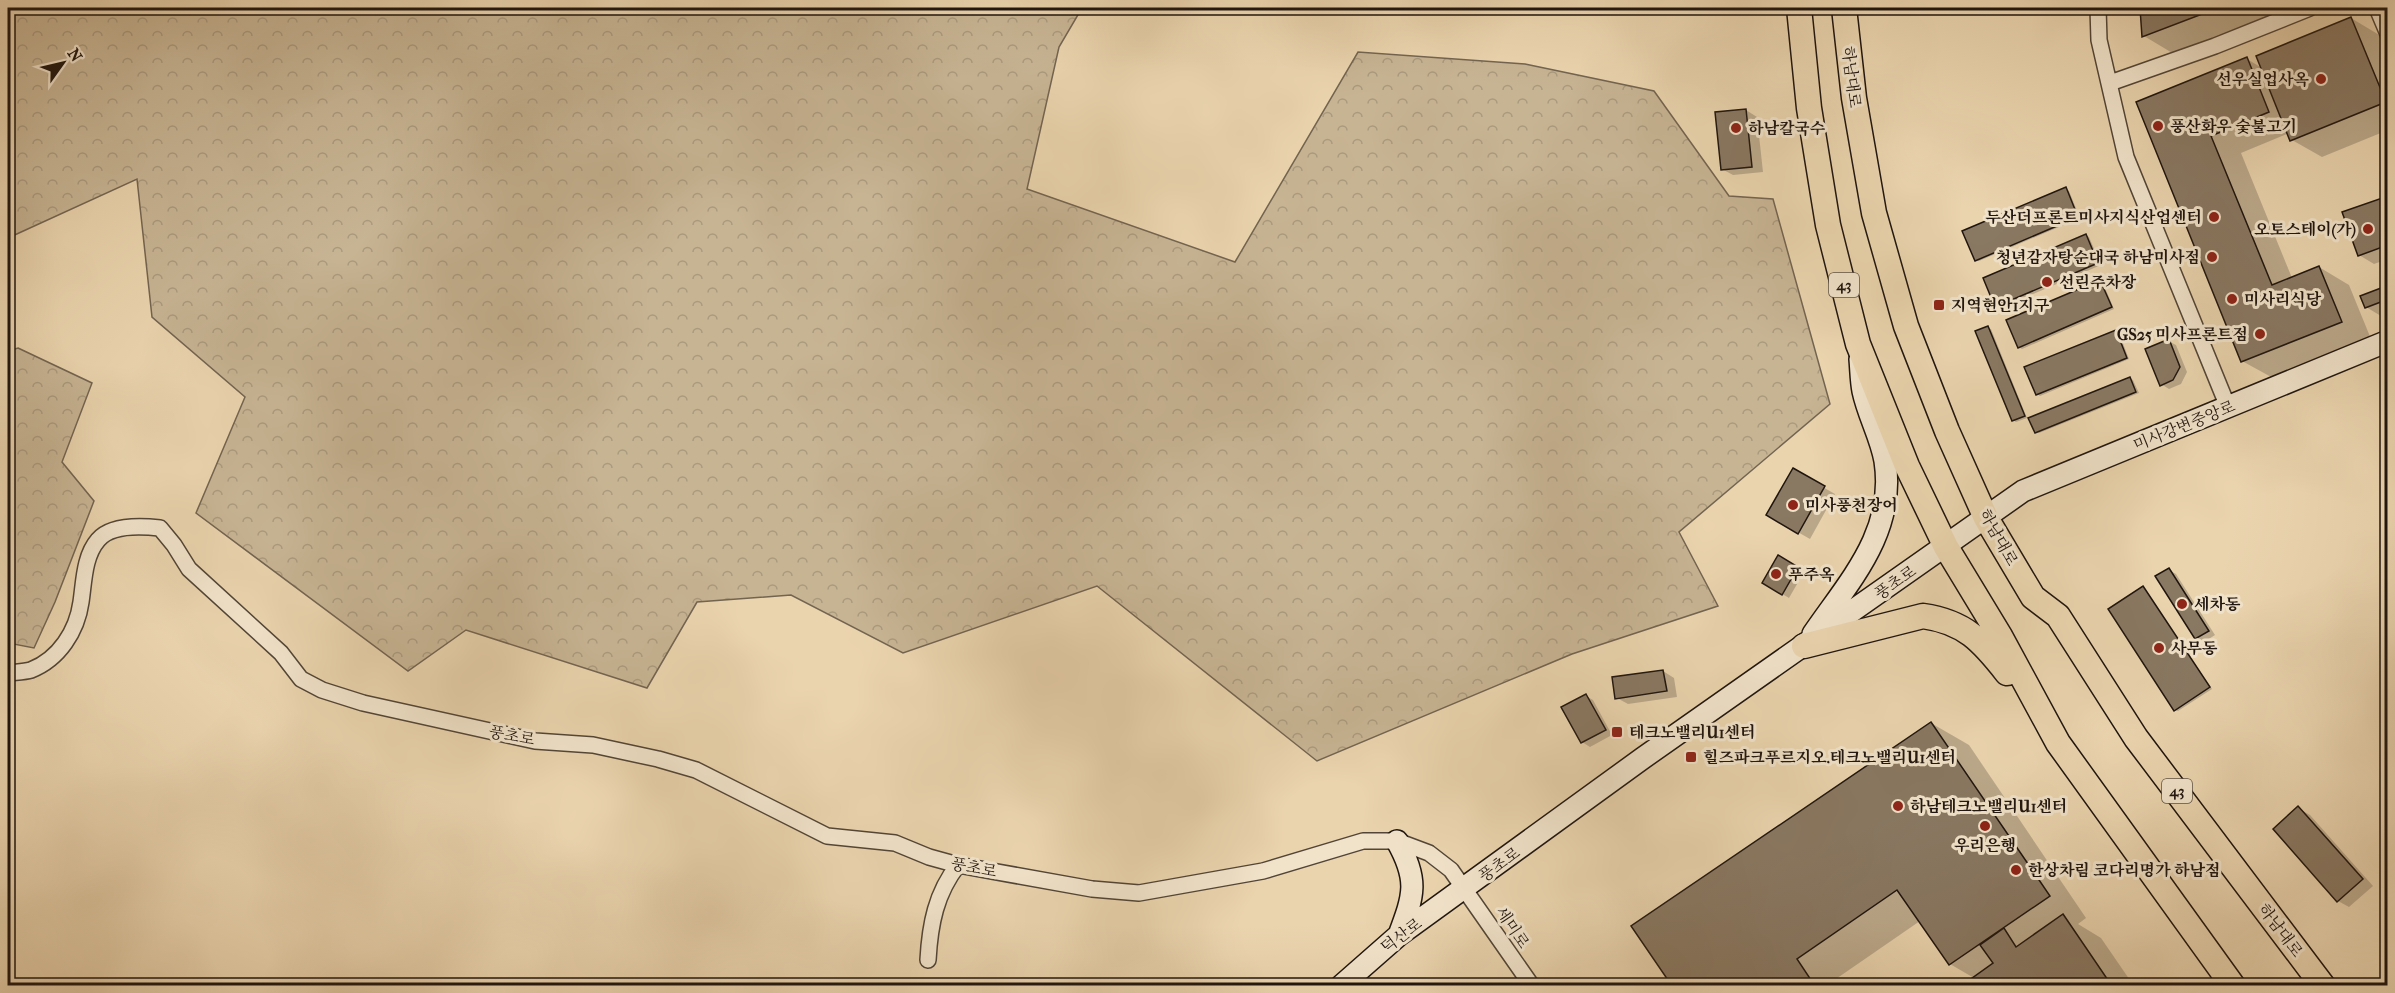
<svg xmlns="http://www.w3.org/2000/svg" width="2395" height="993" font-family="'IM FELL French Canon','Noto Serif KR',serif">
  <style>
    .forest { fill: url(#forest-crowns); stroke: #736451; stroke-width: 1.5 }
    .shadow { fill: #0003 }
    .building { fill: #897862; stroke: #1f150f; stroke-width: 1.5 }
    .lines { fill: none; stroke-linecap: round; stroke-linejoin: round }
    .street-casing { stroke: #524537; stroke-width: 18 }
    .secondary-casing { stroke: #1f150f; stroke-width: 24 }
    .primary-casing { stroke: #1f150f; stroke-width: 27 }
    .street { stroke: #f1e3ca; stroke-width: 15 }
    .secondary { stroke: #f1e3ca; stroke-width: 21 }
    .primary { stroke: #ead4ae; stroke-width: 24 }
    .poi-dot { fill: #8f2418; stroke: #f1e3ca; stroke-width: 2 }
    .labels { text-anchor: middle; stroke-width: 6; stroke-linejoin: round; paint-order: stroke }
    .shield { fill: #f1e3ca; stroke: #5e5347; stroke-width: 1.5 }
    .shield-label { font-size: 15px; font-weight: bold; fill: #1f150f }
    .street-label { font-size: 16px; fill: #1f150f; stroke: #f1e3ca }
    .poi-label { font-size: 16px; font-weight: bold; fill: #1f150f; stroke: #f1e3ca; text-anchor: start }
  </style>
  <defs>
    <pattern id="forest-crowns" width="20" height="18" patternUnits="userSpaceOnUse" patternTransform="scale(1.5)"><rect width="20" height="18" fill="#c7b493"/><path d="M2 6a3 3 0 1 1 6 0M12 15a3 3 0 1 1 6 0" fill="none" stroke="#aa9a7e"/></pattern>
  </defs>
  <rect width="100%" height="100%" fill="#ead4ae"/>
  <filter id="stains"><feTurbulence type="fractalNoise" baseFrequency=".00333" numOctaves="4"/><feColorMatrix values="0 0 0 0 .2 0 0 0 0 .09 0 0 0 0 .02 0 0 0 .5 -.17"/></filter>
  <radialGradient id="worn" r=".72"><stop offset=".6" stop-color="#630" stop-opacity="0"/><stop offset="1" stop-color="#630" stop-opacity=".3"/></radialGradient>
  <!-- forest -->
  <path class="forest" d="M8,8h1074l-23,39 -32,142 208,73 123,-210 167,12 129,27 75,105 44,3 57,205 -151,128 39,74 -146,48 -255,107 -220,-175 -194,67 -112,-58 -94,7 -50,86 -181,-58 -58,41 -212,-158 49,-116 -93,-80 -15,-138 -129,59z
    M18,348l74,35 -30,79 32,39 -39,101 -21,46 -26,-5v-292z"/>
  <!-- shadow -->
  <path class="shadow" d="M2141,8h124l3,9 -94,37 -30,-18z
    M2351,18l30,18 7,15v79l-66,27 -30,-17 -3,-7 -48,20 51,125 27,-11 30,18 22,54 -98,39 -31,-17 -104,-258 109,-44 15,9z
    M1746,110l11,7 6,55 -30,3 -11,-6z
    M2066,189l3,2 11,27 -101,43 -3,-1z
    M2388,198v61l-14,5 -15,-9z
    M2086,235l3,2 12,28 -101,43 -3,-2z
    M2100,281l3,2 11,26 -92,40 -3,-2z
    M2381,289l7,4v21l-7,2 -15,-9z
    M1988,328l3,1 36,89 -11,4 -3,-2z
    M2115,332l4,1 10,26 -89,37 -3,-2z
    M2168,341l8,4 11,27 -6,12 -12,5 -8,-5z
    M2130,378l3,2 6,13 -100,40 -3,-2z
    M1793,470l42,24 -25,45 -42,-24z
    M1779,557l25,15 -15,26 -25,-15z
    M2169,570l7,4 39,61 -11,7 -8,-4z
    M2143,587l69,102 -34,22 -3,-1z
    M1663,671l11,7 3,19 -49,7 -11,-6z
    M1586,696l7,4 19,35 -22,12 -8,-5 -18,-34z
    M1931,723l38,22 117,173 -8,6 23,14 33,48h-170l10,-8 -24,-14 -30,-43 -87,60 3,5h-162z
    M2298,808l12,7 63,71 -24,21 -11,-6z"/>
  <!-- building -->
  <path class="building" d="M2140,8h78l-76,29z
    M2351,17l35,85 -96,39 -34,-85z
    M2247,57l22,55 -58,24 61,149 47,-19 23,56 -101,40 -105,-260z
    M1746,109l6,58 -31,3 -6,-58z
    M2066,187l12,30 -103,44 -13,-30z
    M2388,196v49l-30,11 -16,-44z
    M2086,234l12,29 -103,44 -12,-29z
    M2100,280l12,27 -94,41 -12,-28z
    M2381,288l5,12 -21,8 -5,-12z
    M1988,326l37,90 -13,5 -37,-90z
    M2116,330l11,28 -91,37 -12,-28z
    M2169,339l11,28 -7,13 -13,6 -15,-37z
    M2130,377l6,15 -101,41 -7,-15z
    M1793,468l32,18 -27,48 -32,-19z
    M1778,555l20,12 -16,28 -20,-12z
    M2169,568l40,63 -14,8 -40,-63z
    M2143,586l67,101 -36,24 -66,-102z
    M1663,670l4,21 -52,8 -3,-22z
    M1586,694l20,36 -25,13 -20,-36z
    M1931,722l119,174 -101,69 -52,-75 -100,69 18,27h-143l-41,-60z
    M2298,806l65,73 -26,23 -64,-73z
    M2063,914l49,72h-151l32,-23 -13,-18 24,-17 12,19z"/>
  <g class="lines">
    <!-- street casing -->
    <g class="street-casing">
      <path id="street" d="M2098,8l1,32 27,117 102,250
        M2377,8l11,26
        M2110,83l105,-37 95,-38
        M8,673c7,-1 16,-1 23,-3 28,-11 46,-39 50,-68 3,-20 3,-46 17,-62 13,-16 44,-14 62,-12l14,17 15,24 92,84 20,26 21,11 41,13 172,38 58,4 65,14 38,11 131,66 68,7 34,14 29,8 134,24 47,4 124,-22 100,-30h34l32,12 22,17 81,116
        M928,960c2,-36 8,-67 30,-95"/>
    </g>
    <!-- secondary casing -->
    <g class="secondary-casing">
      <path id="secondary" d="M1813,634c37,-54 83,-102 72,-173 -4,-24 -17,-46 -22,-70 -2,-10 -2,-21 -3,-32
        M1397,841c22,39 17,54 2,94
        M1341,986l58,-51 244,-177 380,-267 365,-150"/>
    </g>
    <!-- primary casing -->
    <g class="primary-casing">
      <path id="primary" d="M1799,8l10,100 19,117 30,119 49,122 39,81 54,89 58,107 175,243
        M1844,8l10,90 20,115 32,113 41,105 39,87 47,79 25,19 78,122 187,248
        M1804,646l119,-30c42,6 59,25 84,57"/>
    </g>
    <!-- street -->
    <use href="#street" class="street"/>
    <!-- secondary -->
    <use href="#secondary" class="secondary"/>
    <!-- primary -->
    <use href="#primary" class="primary"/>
  </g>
  <!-- markers -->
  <g class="poi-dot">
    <circle cx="2321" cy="79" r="6"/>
    <circle cx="2158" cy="126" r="6"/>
    <circle cx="1736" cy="128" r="6"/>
    <circle cx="2214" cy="217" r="6"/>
    <circle cx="2368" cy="229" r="6"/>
    <circle cx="2212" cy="257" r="6"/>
    <circle cx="2047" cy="282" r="6"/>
    <circle cx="2232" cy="299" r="6"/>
    <rect x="1933" y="299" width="12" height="12" rx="3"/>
    <circle cx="2260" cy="334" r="6"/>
    <circle cx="1793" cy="505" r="6"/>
    <circle cx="1776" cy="574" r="6"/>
    <circle cx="2182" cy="604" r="6"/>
    <circle cx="2159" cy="648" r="6"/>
    <rect x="1611" y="726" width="12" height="12" rx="3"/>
    <rect x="1685" y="751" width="12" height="12" rx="3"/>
    <circle cx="1898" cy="806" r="6"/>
    <circle cx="1985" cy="826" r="6"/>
    <circle cx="2016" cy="870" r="6"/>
  </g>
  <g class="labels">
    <!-- shield labels -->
    <g class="shield">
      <rect x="1829" y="273" width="30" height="24" rx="4.5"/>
      <rect x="2162" y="779" width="30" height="24" rx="4.5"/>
    </g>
    <g class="shield-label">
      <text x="1844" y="290">43</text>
      <text x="2177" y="796">43</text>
    </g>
    <!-- street labels -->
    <g class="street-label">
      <text transform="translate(1852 77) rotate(83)" y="6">하남대로</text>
      <text transform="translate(2184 425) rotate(-22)" y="6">미사강변중앙로</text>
      <text transform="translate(1999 537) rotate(61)" y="6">하남대로</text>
      <text transform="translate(1895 582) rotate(-35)" y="6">풍초로</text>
      <text transform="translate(512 735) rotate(11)" y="6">풍초로</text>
      <text transform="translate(1499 864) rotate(-36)" y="6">풍초로</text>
      <text transform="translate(974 867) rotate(11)" y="6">풍초로</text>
      <text transform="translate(1513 927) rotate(56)" y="6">세미로</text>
      <text transform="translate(2281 930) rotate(53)" y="6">하남대로</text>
      <text transform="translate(1401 935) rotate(-37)" y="6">덕산로</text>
    </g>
    <!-- poi labels -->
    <g class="poi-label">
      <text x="2309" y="85" text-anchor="end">선우실업사옥</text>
      <text x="2170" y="132">풍산화우 숯불고기</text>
      <text x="1748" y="134">하남칼국수</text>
      <text x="2202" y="223" text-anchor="end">두산더프론트미사지식산업센터</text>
      <text x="2356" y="235" text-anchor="end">오토스테이(가)</text>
      <text x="2200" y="263" text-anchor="end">청년감자탕순대국 하남미사점</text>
      <text x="2059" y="288">선린주차장</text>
      <text x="2244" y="305">미사리식당</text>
      <text x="1951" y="311">지역현안1지구</text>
      <text x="2248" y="340" text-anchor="end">GS25 미사프론트점</text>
      <text x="1805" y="511">미사풍천장어</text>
      <text x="1788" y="580">푸주옥</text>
      <text x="2194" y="610">세차동</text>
      <text x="2171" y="654">사무동</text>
      <text x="1629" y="738">테크노밸리U1센터</text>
      <text x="1703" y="763">힐즈파크푸르지오.테크노밸리U1센터</text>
      <text x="1910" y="812">하남테크노밸리U1센터</text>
      <text x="1985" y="851" text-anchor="middle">우리은행</text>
      <text x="2028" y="876">한상차림 코다리명가 하남점</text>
    </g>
  </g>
  <!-- margin -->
  <rect width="2395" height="993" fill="none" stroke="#ead4ae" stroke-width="30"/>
  <rect x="9" y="9" width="2377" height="975" fill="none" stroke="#1f150f" stroke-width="3"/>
  <rect x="15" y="15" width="2365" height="963" fill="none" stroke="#1f150f" stroke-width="1.5"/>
  <!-- north arrow -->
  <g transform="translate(63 63) rotate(56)" stroke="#f1e3ca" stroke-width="4.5" paint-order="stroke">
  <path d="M0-4.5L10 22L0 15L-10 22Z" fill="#1f150f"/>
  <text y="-9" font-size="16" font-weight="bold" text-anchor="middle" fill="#1f150f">N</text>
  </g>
  <rect width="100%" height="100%" filter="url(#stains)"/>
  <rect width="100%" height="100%" fill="url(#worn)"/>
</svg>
